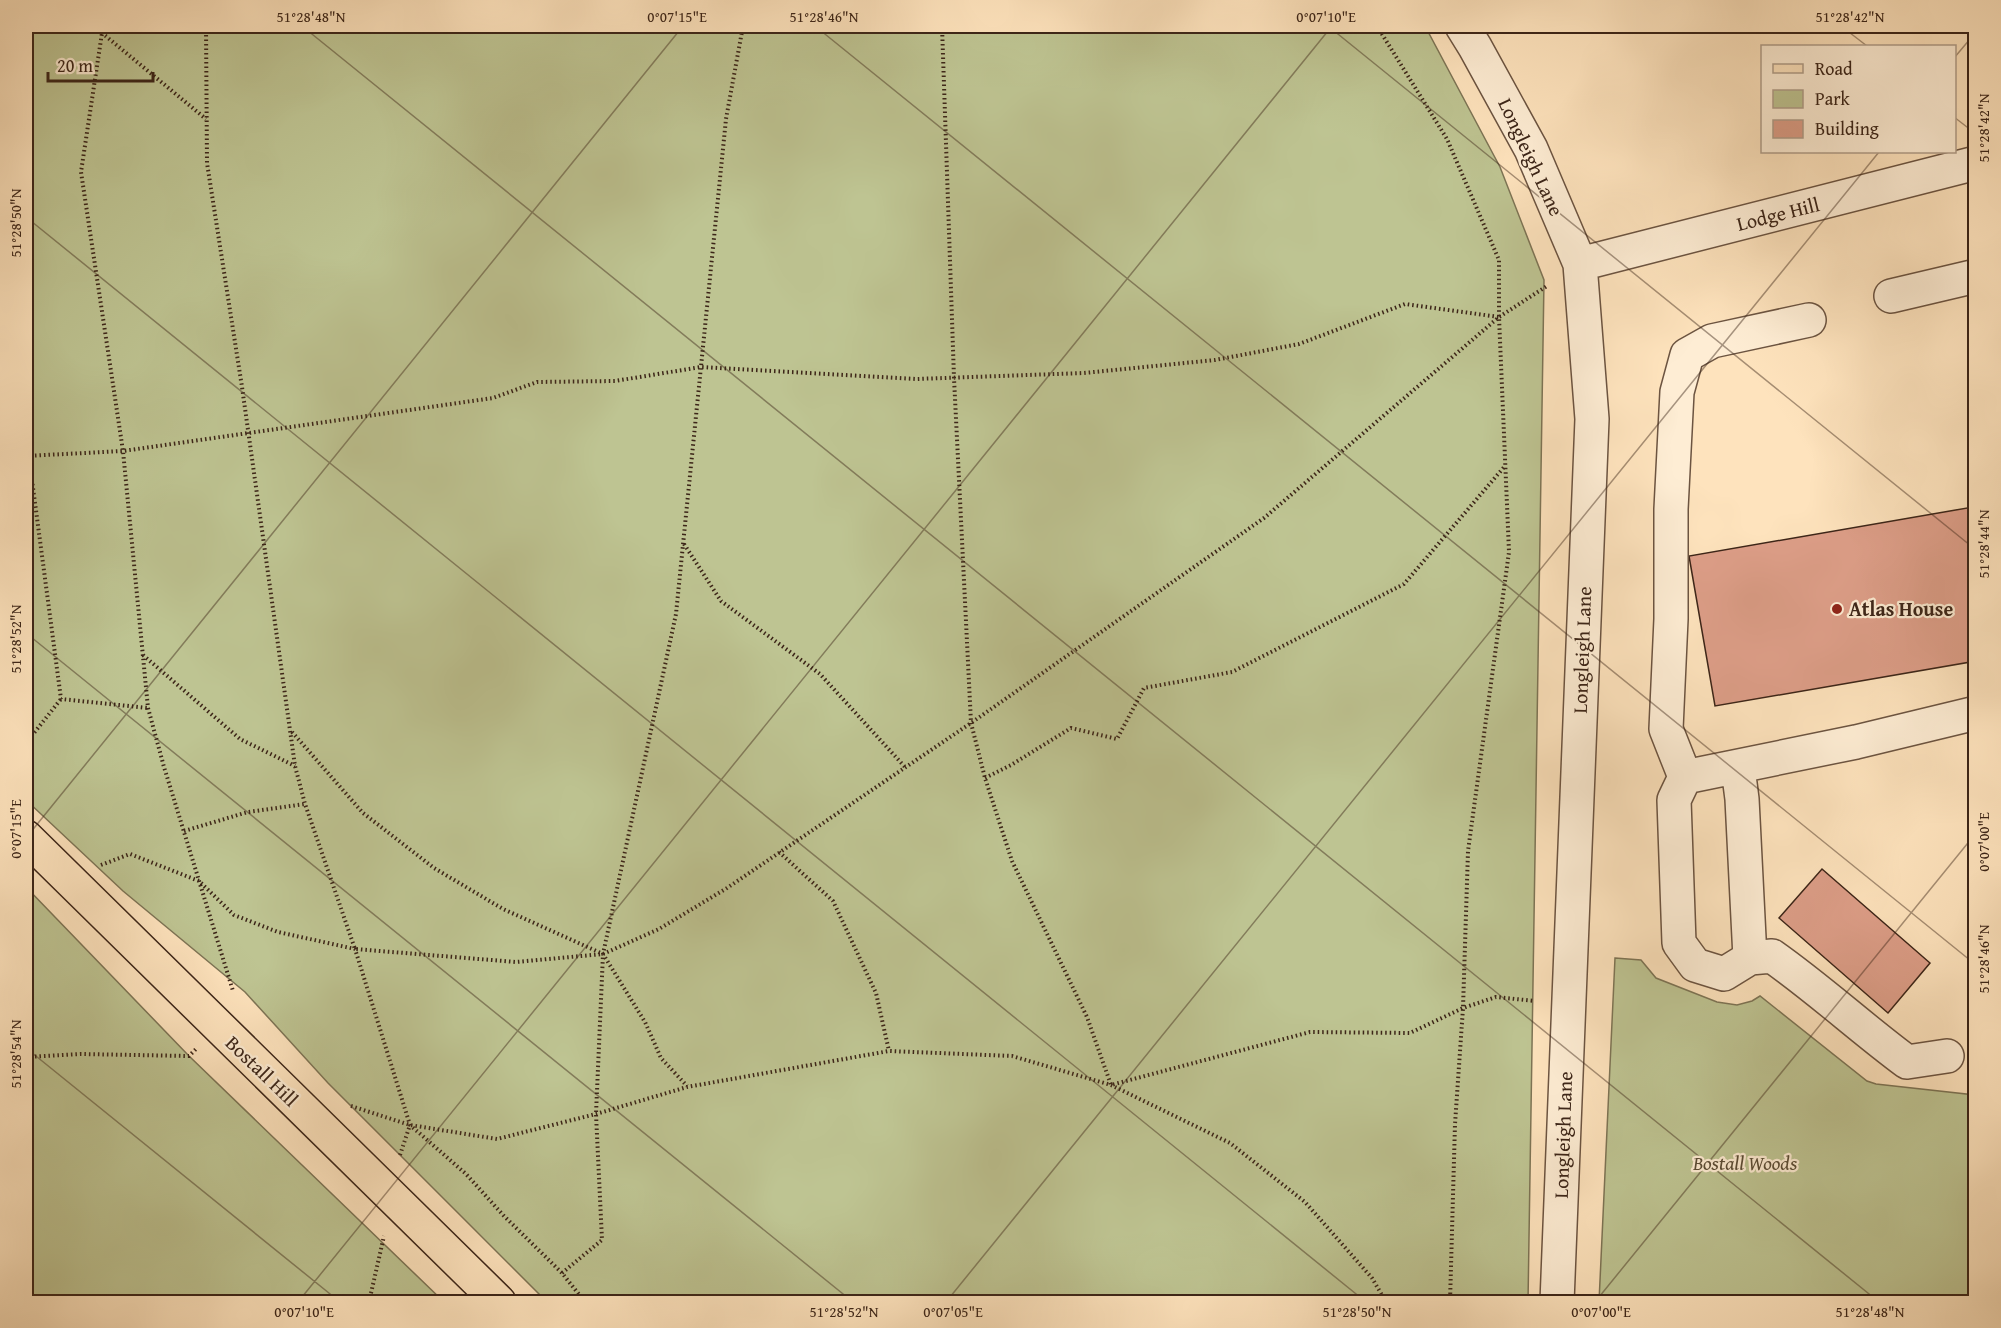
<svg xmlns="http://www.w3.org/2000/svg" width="2001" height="1328" font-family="'Gentium Book Plus',serif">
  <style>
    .green { fill: #bec492; stroke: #7d7455; stroke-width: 1.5 }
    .building { fill: #dd9e88; stroke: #3c2518; stroke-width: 1.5 }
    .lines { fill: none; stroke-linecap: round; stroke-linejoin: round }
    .minor-casing { stroke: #6c5441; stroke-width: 36 }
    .major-casing { stroke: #3c2518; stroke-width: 36 }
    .path { stroke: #3c2518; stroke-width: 4; stroke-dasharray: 1.5 3; stroke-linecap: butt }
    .minor { stroke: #feedd4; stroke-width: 33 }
    .major { stroke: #fee3bd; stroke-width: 33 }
    .ticks { fill: none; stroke: #3c2518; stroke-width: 1.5; stroke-opacity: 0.45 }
    .poi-dot { fill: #8f2418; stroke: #feedd4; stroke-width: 2 }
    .labels { text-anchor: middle; stroke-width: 4.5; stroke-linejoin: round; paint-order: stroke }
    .street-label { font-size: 20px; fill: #3c2518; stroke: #feedd4 }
    .poi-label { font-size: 20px; font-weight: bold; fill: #3c2518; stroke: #feedd4; text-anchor: start }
    .park-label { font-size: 20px; font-style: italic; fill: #5c4d36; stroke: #feedd4 }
    .neatline { fill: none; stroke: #3c2518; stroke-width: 2 }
    .ticks-label { font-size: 15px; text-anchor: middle; fill: #3c2518 }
  </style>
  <rect width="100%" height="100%" fill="#fee3bd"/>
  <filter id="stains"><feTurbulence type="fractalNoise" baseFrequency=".00333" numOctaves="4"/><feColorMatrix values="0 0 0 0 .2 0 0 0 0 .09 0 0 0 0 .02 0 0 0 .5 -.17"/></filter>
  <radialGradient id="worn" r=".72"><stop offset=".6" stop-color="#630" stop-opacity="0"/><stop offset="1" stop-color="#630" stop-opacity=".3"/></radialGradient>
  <!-- green -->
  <path class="green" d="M26,26h1399l75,141 44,113 -16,1022h-981l-219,-219 -83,-91 -122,-101 -97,-91z
    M26,887l163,169 255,246h-418z
    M1615,958l26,2 15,18 61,24 20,3 15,-4 8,-5 107,85 9,3 99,11v207h-376z"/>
  <!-- building -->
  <path class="building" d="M1973,507l3,15v139l-261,45 -26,-150z
    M1822,869l108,94 -42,50 -109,-95z"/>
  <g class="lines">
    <!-- minor casing -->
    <g class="minor-casing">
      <path id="minor" d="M1462,26l13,21 56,102 49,115 12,155 -35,883
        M1580,264l396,-101
        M1891,296l85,-20
        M1738,768l4,31 8,159
        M1685,777l-19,-48 5,-110v-110l6,-117 10,-37 25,-14 97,-21
        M1947,1056l-40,6c-46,-34 -88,-73 -135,-106l-22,2 -26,16 -29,-9 -16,-22 -5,-143 11,-23 171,-35 120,-29"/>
    </g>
    <!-- major casing -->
    <g class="major-casing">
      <path id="major" d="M26,837l473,465"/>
    </g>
    <!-- path -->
    <path class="path" d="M90,26l12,7 104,86
      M105,26l-3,7 -21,139 42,279 25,257 16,59 69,224
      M206,26l1,137 35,224 53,379 10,38 50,145 161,13 87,-8 56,-25 68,-41 244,-165 293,-205 235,-201 48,-31
      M942,26l12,352 17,345 14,55 27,83 75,156 24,68 199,-53 100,1 53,-25 33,-11 39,4
      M1377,26l70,113 52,121v57l10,235 -41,299 -5,157 -8,116 -5,178
      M26,435l35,264 87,9
      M26,456l97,-5 370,-53 44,-16 78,-1 86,-14 215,12 168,-6 131,-13 84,-16 106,-40 94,13
      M684,544l37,57 99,73 85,93
      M143,655l97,84 55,27
      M292,732l71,81 71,55 69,41 100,45 42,68 16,36 26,28
      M26,743l35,-44
      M985,778l26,-13 60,-37 46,11 27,-51 88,-16 172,-88 101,-118
      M184,831l64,-19 57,-8
      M779,852l54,49 43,92 13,58
      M101,865l29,-11 69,27 35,34 44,17 77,17 55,176 56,49 38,42 58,57 23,29
      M26,1057l54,-3 109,2 7,-7
      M351,1106l59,19 87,14 99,-25 91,-27 202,-36 123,5 99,29 119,58 75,59 67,76 14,24
      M400,1155l10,-30
      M562,1273l40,-33 -6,-126 7,-160 73,-340 50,-495 17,-93
      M369,1302l15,-66"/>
    <!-- minor -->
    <use href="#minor" class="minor"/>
    <!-- major -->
    <use href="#major" class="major"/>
  </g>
  <!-- ticks -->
  <path class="ticks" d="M302,26l1577,1276M815,26l1161,939M1328,26l648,524M1841,26l26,20M26,37l9,-11M1954,58l22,-26M1954,117l22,17M26,217l1340,1085M26,633l827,669M26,838l657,-812M26,1048l314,254M298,1302l1034,-1276M946,1302l933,-1150M1595,1302l381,-469"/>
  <!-- markers -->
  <circle class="poi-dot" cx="1837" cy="609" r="6"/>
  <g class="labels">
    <!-- street labels -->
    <g class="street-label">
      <text transform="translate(1531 157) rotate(65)" y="7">Longleigh Lane</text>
      <text transform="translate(1778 214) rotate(-14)" y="7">Lodge Hill</text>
      <text transform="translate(1582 650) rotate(-88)" y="7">Longleigh Lane</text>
      <text transform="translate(262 1071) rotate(44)" y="7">Bostall Hill</text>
      <text transform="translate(1563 1135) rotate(-88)" y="7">Longleigh Lane</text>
    </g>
    <!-- poi labels -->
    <g class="poi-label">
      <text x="1849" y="616">Atlas House</text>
    </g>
    <!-- park labels -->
    <g class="park-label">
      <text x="1745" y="1170">Bostall Woods</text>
    </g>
  </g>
  <!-- margin -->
  <rect width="2001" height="1328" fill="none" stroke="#fee3bd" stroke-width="66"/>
  <!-- legend -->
  <rect x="1761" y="45" width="195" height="108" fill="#feedd4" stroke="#b09d89" stroke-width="1.5"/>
  <rect x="1773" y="64" width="30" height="9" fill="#fee3bd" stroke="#b09d89" stroke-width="1.5"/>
  <text x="1815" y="75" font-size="18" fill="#3c2518">Road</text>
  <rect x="1773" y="90" width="30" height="18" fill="#bec492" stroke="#b09d89" stroke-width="1.5"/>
  <text x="1815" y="105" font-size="18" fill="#3c2518">Park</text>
  <rect x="1773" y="120" width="30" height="18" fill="#dd9e88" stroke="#b09d89" stroke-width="1.5"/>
  <text x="1815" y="135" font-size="18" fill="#3c2518">Building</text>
  <!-- scale -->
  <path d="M48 72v9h105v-9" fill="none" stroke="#3c2518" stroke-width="3"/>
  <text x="57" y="72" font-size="18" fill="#3c2518" stroke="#feedd4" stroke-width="4.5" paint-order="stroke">20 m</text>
  <rect x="33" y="33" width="1935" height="1262" class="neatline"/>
  <g class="ticks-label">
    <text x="311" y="22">51°28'48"N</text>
    <text x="677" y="22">0°07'15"E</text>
    <text x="824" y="22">51°28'46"N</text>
    <text x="1326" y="22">0°07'10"E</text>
    <text x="1850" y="22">51°28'42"N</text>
    <text transform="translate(1984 128) rotate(-90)" y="5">51°28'42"N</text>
    <text transform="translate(16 223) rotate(-90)" y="5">51°28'50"N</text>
    <text transform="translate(1984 544) rotate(-90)" y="5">51°28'44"N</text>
    <text transform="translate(16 639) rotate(-90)" y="5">51°28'52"N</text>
    <text transform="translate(16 829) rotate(-90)" y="5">0°07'15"E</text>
    <text transform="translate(1984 842) rotate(-90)" y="5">0°07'00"E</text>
    <text transform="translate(1984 959) rotate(-90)" y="5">51°28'46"N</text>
    <text transform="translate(16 1054) rotate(-90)" y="5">51°28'54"N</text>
    <text x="304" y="1317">0°07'10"E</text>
    <text x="844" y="1317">51°28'52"N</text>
    <text x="953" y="1317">0°07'05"E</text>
    <text x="1357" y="1317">51°28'50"N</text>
    <text x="1601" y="1317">0°07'00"E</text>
    <text x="1870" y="1317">51°28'48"N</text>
  </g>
  <rect width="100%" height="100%" filter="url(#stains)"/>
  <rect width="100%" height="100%" fill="url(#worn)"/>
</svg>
